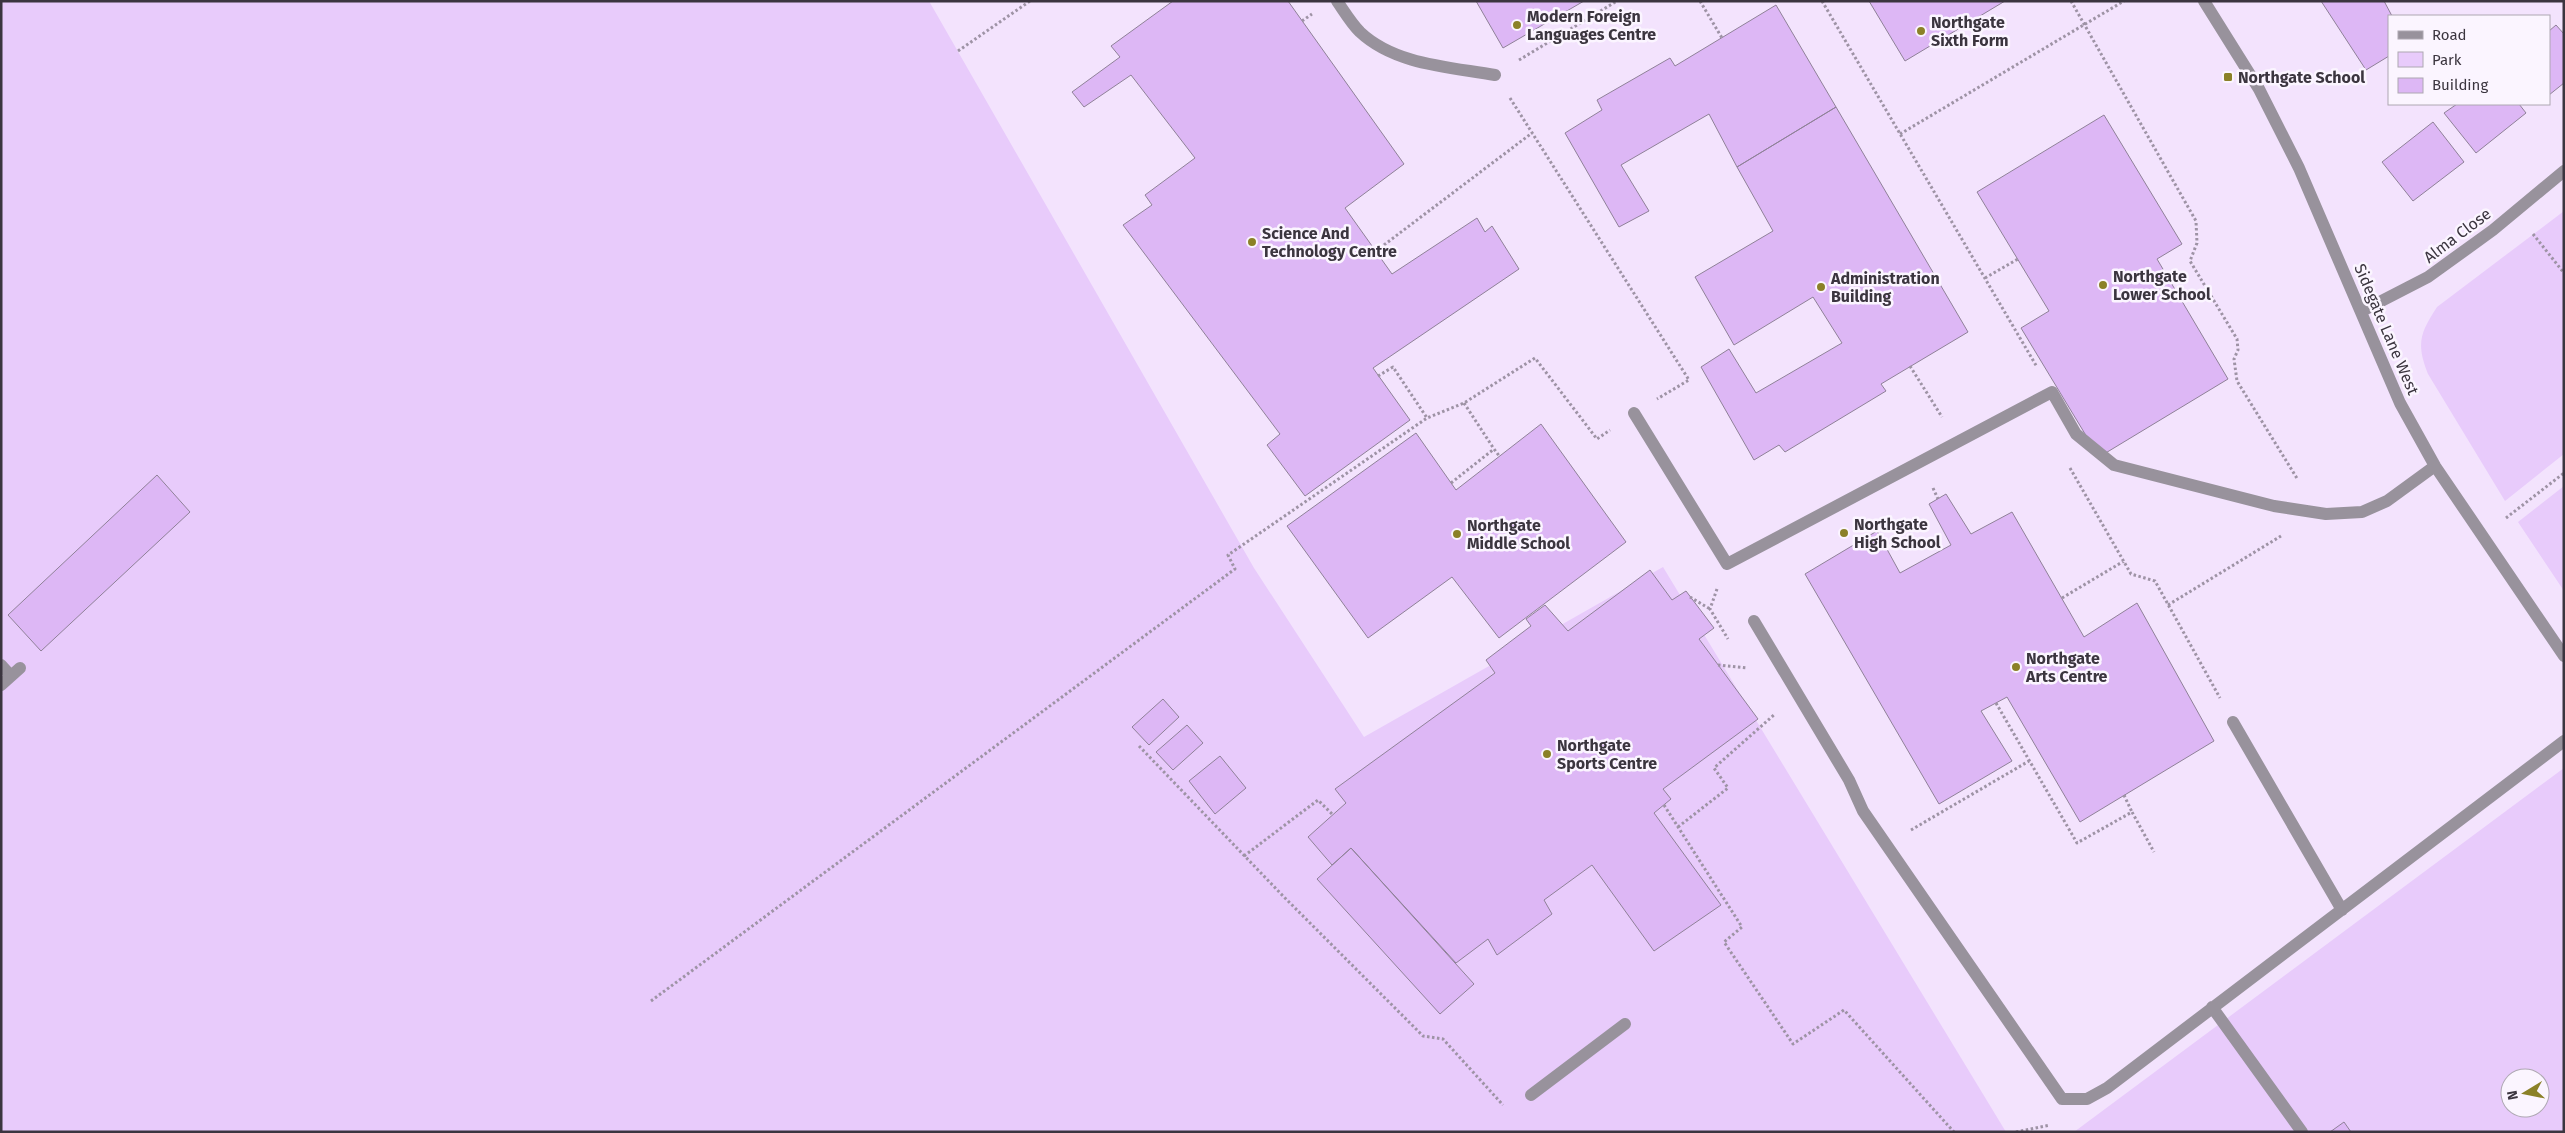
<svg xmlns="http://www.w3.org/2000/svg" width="2565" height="1133" font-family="'Fira Sans',sans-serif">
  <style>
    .green { fill: #e8cbfb; fill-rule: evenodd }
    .building { fill: #ddb7f5; stroke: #8f8198 }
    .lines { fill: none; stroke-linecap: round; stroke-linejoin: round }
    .path { stroke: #9e93a5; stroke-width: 3; stroke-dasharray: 2.5 2.5; stroke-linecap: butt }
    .minor { stroke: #98929c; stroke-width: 12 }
    .poi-dot { fill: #8b8128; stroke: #fbf5ff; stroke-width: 2 }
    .labels { text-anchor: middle; stroke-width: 5; stroke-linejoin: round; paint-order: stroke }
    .poi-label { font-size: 16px; font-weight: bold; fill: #3b353f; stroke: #fbf5ff; text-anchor: start }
    .street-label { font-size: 16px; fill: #3b353f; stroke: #fbf5ff }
  </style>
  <rect width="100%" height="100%" fill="#f3e3fd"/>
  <!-- green -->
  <path class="green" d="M1,1h928l325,567 110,169 299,-170 343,565h-2005z
    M2564,211v243l-59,47 -77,-127c-12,-30 -8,-41 9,-67z
    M2564,486v105l-46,-69z
    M2564,768v364h-490zM2510,1078h30v30h-30z"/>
  <!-- building -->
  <path class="building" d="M1173,1h115l116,163 -59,44 47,66 85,-56 8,14 7,-6 27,43 -146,99 37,52 -105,76 -38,-51 13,-11 -157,-209 29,-20 -7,-10 50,-37 -64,-83 -47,32 -12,-15 48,-35 -9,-11z
    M1476,1h108l-81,47z
    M1869,1h136l-100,60z
    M2321,1h63l8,15h-3v40l-23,14z
    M1776,5l60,102 -99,60 -28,-53 -88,51 28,46 -30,16 -54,-94 37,-23 -5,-10 73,-42 5,8z
    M2556,25l8,9v49l-15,12v-64z
    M2457,104h62l7,9 -50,40 -32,-40z
    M1836,107l132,225 -87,52 5,7 -101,61 -6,-7 -25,15 -53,-93 28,-18 27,44 86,-50 -29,-46 -79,48 -39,-68 78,-46 -36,-64z
    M2104,115l78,129 -25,15 71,120 -129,78 -78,-129 28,-17 -72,-119z
    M2433,122l31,40 -51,39 -31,-39z
    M1541,424l85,118 -127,96 -47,-61 -84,61 -81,-112 129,-93 40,57z
    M157,475l33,37 -149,139 -33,-36z
    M1946,494l25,40 41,-22 72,125 53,-34 77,138 -134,81 -73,-125 -26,14 31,50 -73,43 -134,-230 72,-43 23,42 51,-28 -22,-41z
    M1650,570l22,30 14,-9 28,37 -15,11 59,80 -95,70 8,10 -17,14 67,92 -67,46 -62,-86 -48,35 8,14 -55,41 -9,-16 -32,24 -105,-115 -19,17 -24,-28 38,-34 -11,-14 160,-116 -9,-13 45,-34 -5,-7 19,-14 23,26z
    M1163,699l16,18 -30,28 -17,-18z
    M1187,725l16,18 -30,27 -17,-18z
    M1220,756l26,32 -31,26 -26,-33z
    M1351,848l123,136 -34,30 -123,-135z
    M2344,1122l7,10h-21z"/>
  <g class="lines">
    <!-- path -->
    <path class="path" d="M1700,1l22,37
      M1822,1l215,366
      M2071,1l125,220 1,22 -7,18 47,78 1,11 -4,9 3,22 61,99
      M1302,21l10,-7
      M958,51l72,-50
      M1519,60l98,-59
      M1510,98l179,282 -32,19
      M1900,134l224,-133
      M2533,234l31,39
      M1376,251l156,-118
      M1985,278l33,-19
      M1910,366l32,51
      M1378,376l15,-9 34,51
      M1464,403l30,46
      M2070,468l61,106 24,7 65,117
      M1451,483l43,-34 6,8
      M1933,488l5,11
      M2506,518l58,-45
      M1717,589l-7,20 18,30
      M1690,597l20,12
      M2062,598l62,-37
      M2168,605l113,-69
      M1718,665l29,3
      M1996,703l81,140 55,-31 22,40
      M1139,746l145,151 139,139 20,3 60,66
      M2124,795l8,17
      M1664,805l78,122 -18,15 69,102 51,-34 110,122
      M1678,827l50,-39 -14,-20 61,-54
      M1911,830l118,-69
      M1244,856l74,-56 15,15
      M651,1001l584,-432 -7,-14 199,-137 37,-15 71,-45 62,81 13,-9
      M2016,1132l34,-7"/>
    <!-- minor -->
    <path class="minor" d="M1337,1c7,10 14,22 23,31 35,33 90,35 135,43
      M2204,1l55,88 40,79 101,235 35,63 129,190
      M2362,311l66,-34 65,-47 71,-59
      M1634,413l93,151 325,-172 24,42 38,31 160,41 52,8 36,-2 25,-11 48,-35
      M1754,621l95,159 14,31 199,288h25l20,-11 457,-347
      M1,665l10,11
      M1,685l19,-17
      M2233,722l109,188
      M2212,1007l90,125
      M1531,1095l94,-71"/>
  </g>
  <!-- markers -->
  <g class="poi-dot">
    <circle cx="1517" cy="25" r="5"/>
    <circle cx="1921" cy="31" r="5"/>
    <rect x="2223" y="72" width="10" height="10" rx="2.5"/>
    <circle cx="1252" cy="242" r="5"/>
    <circle cx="2103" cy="285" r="5"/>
    <circle cx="1821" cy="287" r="5"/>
    <circle cx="1844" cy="533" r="5"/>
    <circle cx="1457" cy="534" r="5"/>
    <circle cx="2016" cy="667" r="5"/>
    <circle cx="1547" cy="754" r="5"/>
  </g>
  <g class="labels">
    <!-- poi labels -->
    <g class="poi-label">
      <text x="1527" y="22">Modern Foreign<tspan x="1527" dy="18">Languages Centre</tspan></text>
      <text x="1931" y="28">Northgate<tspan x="1931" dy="18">Sixth Form</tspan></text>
      <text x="2238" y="83">Northgate School</text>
      <text x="1262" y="239">Science And<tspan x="1262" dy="18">Technology Centre</tspan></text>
      <text x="2113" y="282">Northgate<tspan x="2113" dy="18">Lower School</tspan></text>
      <text x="1831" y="284">Administration<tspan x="1831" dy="18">Building</tspan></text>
      <text x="1854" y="530">Northgate<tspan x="1854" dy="18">High School</tspan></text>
      <text x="1467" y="531">Northgate<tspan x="1467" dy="18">Middle School</tspan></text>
      <text x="2026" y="664">Northgate<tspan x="2026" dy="18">Arts Centre</tspan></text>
      <text x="1557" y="751">Northgate<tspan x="1557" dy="18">Sports Centre</tspan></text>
    </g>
    <!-- street labels -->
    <g class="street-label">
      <text transform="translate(2457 235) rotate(-37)" y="6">Alma Close</text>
      <text transform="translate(2387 329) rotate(67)" y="6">Sidegate Lane West</text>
    </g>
  </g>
  <!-- border -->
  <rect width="2565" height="1133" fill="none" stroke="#3b353f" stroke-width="5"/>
  <!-- legend -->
  <rect x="2388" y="15" width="162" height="90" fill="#fbf5ff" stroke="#aea8b2"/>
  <rect x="2398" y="31" width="25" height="8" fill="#98929c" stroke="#aea8b2"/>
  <text x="2432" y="40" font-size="15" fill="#3b353f">Road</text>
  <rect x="2398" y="52" width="25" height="15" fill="#e8cbfb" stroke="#aea8b2"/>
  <text x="2432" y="65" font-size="15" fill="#3b353f">Park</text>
  <rect x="2398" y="78" width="25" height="15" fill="#ddb7f5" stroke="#aea8b2"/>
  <text x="2432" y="90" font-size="15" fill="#3b353f">Building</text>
  <!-- north arrow -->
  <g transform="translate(2525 1093) rotate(260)"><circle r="24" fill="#fbf5ff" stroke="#aea8b2"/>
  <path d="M0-4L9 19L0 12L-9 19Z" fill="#8b8128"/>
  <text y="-8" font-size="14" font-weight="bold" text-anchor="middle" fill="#3b353f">N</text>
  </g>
</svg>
